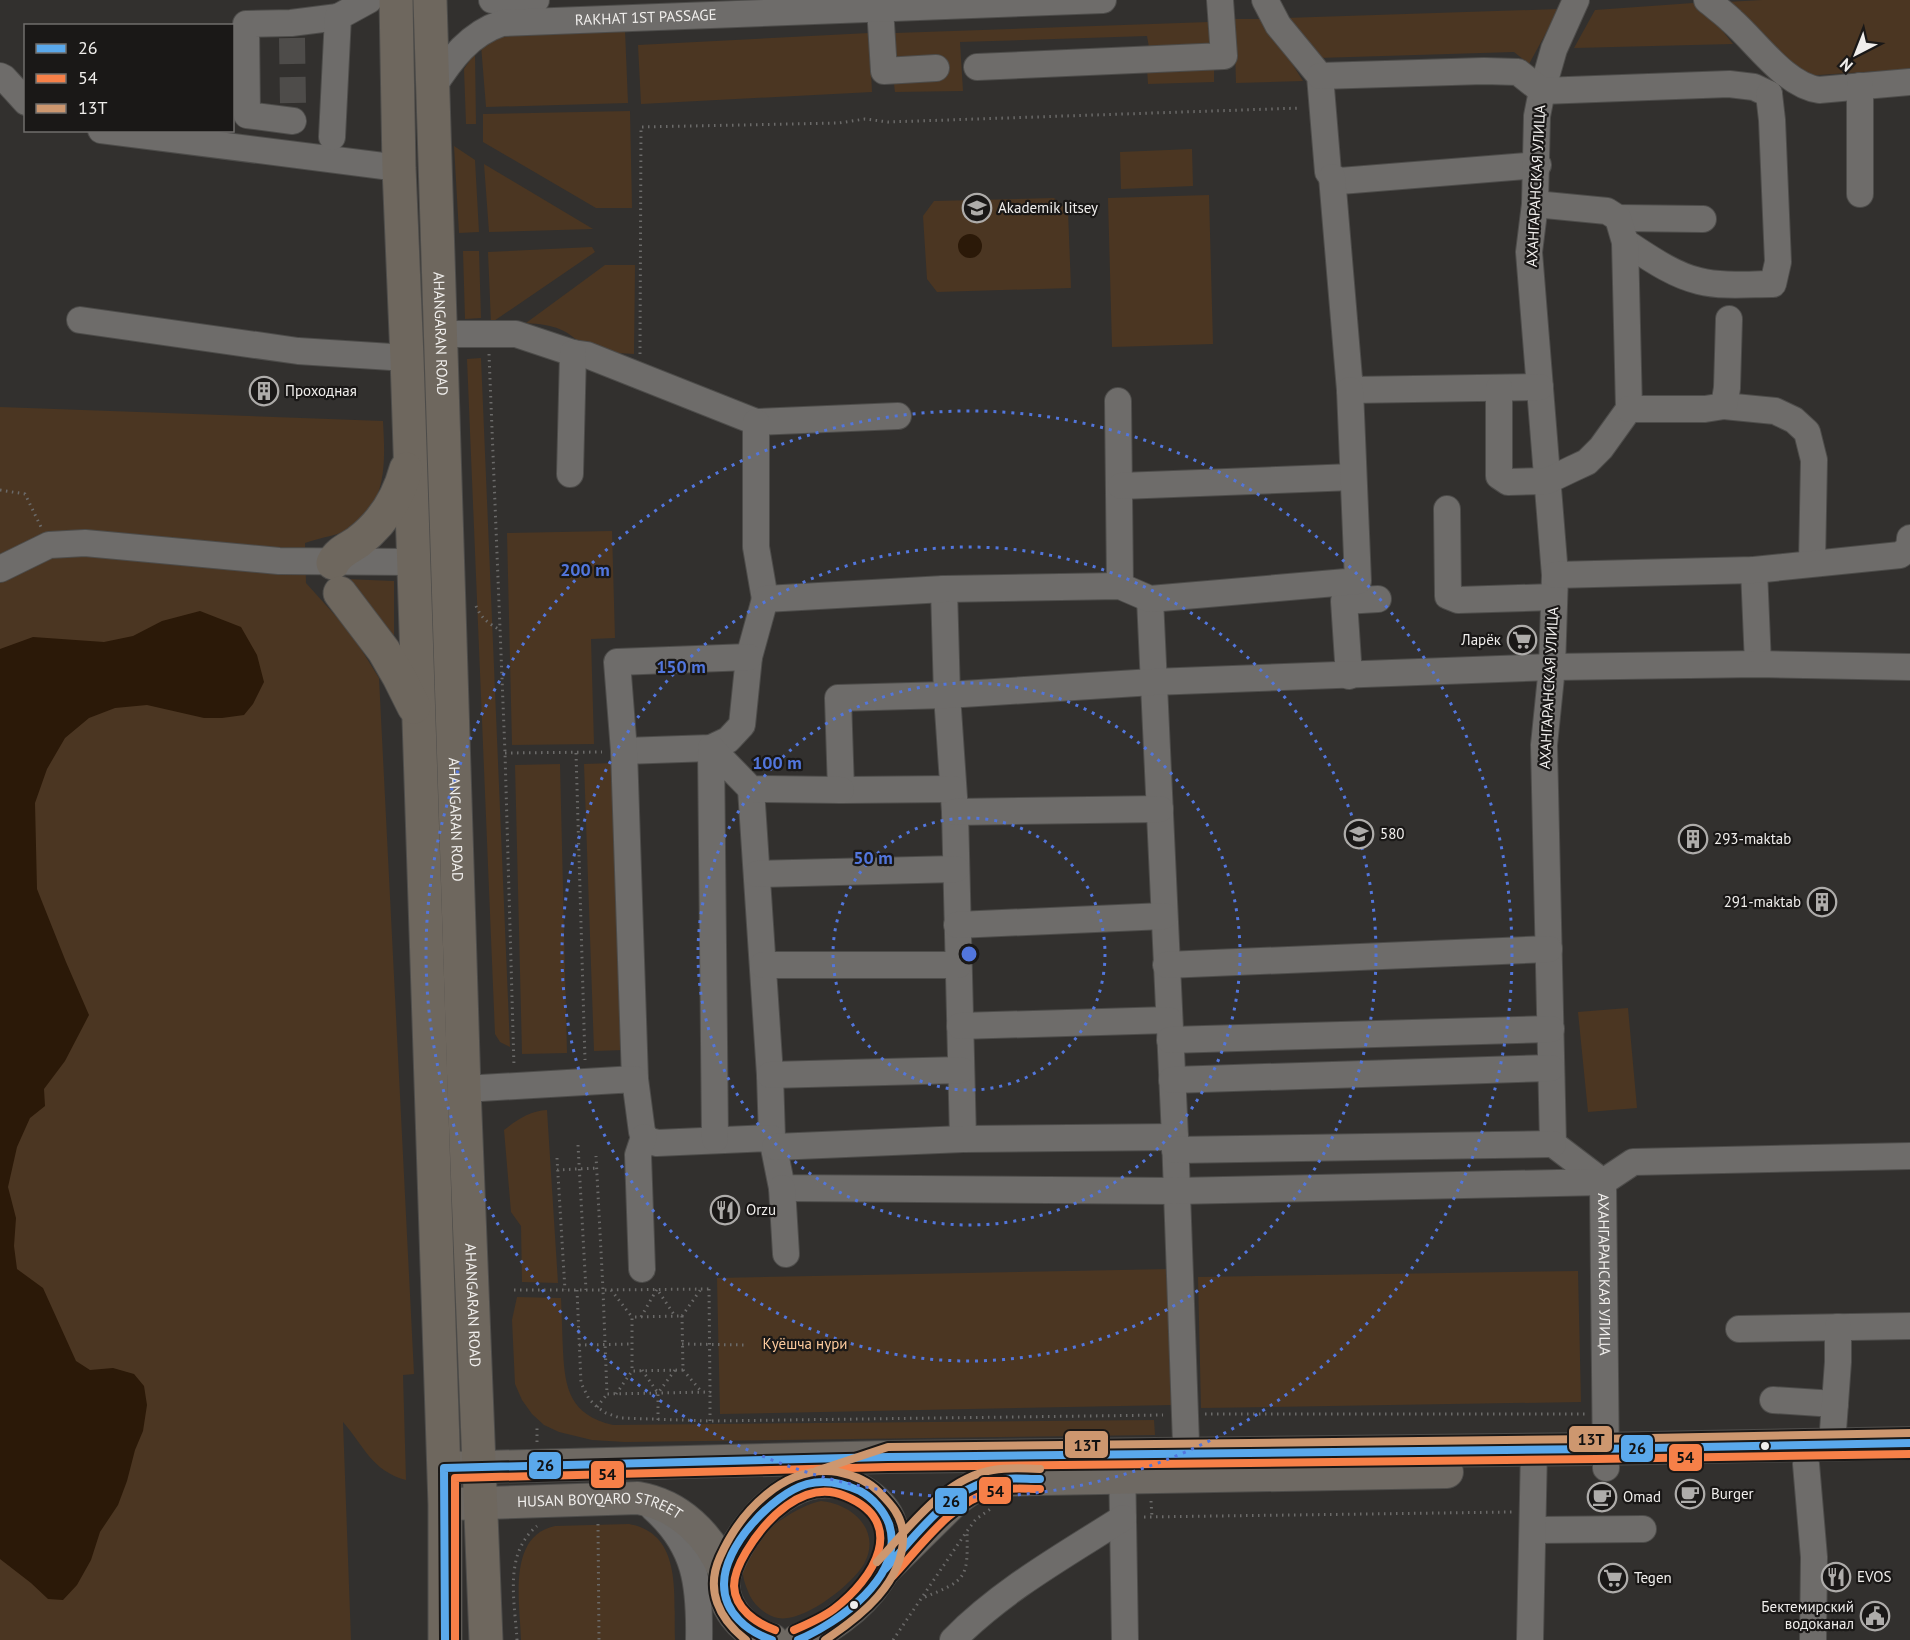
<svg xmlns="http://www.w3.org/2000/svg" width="1910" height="1640" font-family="'PT Sans',sans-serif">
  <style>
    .green { fill: #4b3622 }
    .water { fill: #2b1908 }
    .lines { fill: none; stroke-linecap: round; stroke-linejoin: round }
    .minor-tunnel { stroke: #4e4c4a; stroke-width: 26; stroke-dasharray: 26 13; stroke-linecap: butt }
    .minor-casing { stroke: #4d4c4a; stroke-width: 28 }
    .major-casing { stroke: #4d4c4a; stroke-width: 34 }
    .highway-casing { stroke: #4d4c4a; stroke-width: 35 }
    .path { stroke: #6b6a69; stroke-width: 3; stroke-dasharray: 1.5 4.5; stroke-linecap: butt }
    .minor { stroke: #6e6c6a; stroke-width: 26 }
    .major { stroke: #6e6963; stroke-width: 32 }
    .highway { stroke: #6e675e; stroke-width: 33 }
    .bus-1-casing { stroke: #1a1817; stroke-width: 12 }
    .bus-2-casing { stroke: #1a1817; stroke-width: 12 }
    .bus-3-casing { stroke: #1a1817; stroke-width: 12 }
    .bus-1 { stroke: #5aa8eb; stroke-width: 8 }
    .bus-2 { stroke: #f78048; stroke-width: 8 }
    .bus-3 { stroke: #cd976f; stroke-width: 8 }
    .ring { fill: none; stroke: #5276dd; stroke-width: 3; stroke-dasharray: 3 6 }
    .bus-dot { fill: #f0eeec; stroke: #1a1817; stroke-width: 2 }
    .labels { text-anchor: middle; stroke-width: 4.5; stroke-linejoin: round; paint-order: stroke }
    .street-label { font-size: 15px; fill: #f0eeec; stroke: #1a1817 }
    .poi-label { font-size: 15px; fill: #f0eeec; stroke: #1a1817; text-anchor: start }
    .park-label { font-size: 15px; fill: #fdcb9e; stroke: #1a1817 }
    .centre { fill: #5276dd; stroke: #1a1817; stroke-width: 3 }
    .ring-label { font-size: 18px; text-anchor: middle; font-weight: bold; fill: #5276dd; stroke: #1a1817; stroke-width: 4.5; stroke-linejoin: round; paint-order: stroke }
    .line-badge { stroke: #1a1817; stroke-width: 2 }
    .pale-badge-label { font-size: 16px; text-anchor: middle; font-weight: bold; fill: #111 }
  </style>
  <rect width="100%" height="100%" fill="#32302e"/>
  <!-- green -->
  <path class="green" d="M1762,0h148v69l-107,7 -77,-74z
    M1693,3l24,21 16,20 -159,4 21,-38z
    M1559,9l-30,55 -15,-12 -196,6 -33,-40z
    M1234,19h30l39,62 -67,2z
    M1209,22l1,29 -60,2 -3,-17 -187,6 3,49 -68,1c-3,-19 1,-39 0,-59z
    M625,30l3,73 -142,4 -5,-62 17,-10z
    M869,33l3,59 -231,12 -3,-59z
    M475,53l1,71h-10l-2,-55z
    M1214,65v17l-66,2 -1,-16z
    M630,111l2,97h-36l-113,-66v-28z
    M454,146l21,14 4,72 -20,1z
    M1192,149l1,37 -72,3 -1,-37z
    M484,164l109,65 -104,3z
    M1209,195l4,149 -101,3 -4,-149z
    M1054,198l14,13 3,77 -134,4 -10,-13 -4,-63 11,-15z
    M592,247l3,5 -104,71 -3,-71z
    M463,251h16l2,67 -16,1z
    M605,265h30l-1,89 -47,-3c-19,-23 -33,-26 -61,-28z
    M481,358l29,689 -10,-5 -5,-8 -28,-675z
    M0,407l383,14c2,37 5,80 -29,105 -14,10 -33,11 -49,17l1,40 45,50 28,45 35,696 -11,1 3,105c-34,-9 -42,-34 -63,-58l8,218h-351z
    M612,531l3,107 -24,1 3,105 -82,1 -5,-212z
    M345,579l49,2v65z
    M615,763l10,287 -31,1 -10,-287z
    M560,764l7,289 -45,1 -7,-289z
    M1628,1008l9,100 -49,4 -10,-100z
    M547,1110l11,173 -36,-1 -1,-56 -10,-14 -7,-82c14,-11 26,-19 43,-20z
    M1170,1269l3,136 -453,9 -3,-136z
    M1578,1271l3,131 -380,6 -3,-131z
    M517,1297l44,1c1,18 1,35 2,53 2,38 7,64 50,74l541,-5 1,15 -530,7 -33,-2 -33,-8 -15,-7 -12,-11 -10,-14 -7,-16 -3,-64z
    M821,1501c32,3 61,30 43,63 -12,21 -61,59 -86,54 -11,-2 -23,-12 -28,-22 -4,-9 -9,-21 -7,-31 4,-26 54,-60 78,-64z
    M629,1524c55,10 44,73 46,116h-154c-1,-37 -14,-104 34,-114z"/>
  <!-- water -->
  <path class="water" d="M958 246a12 12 0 1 1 24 0a12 12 0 1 1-24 0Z
    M200,611l41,16 16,28 7,27 -11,22 -9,11 -22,3h-18l-57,-13 -32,3 -26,10 -24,20 -18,31 -12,34 2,86 29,73 23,53 -24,46 -21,28 1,17 -15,12 -13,29 -9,40 8,31 -2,28 3,23 26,19 33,73 14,9 23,-2 21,6 10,12 3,19 -4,26 -8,19 -8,31 -9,24 -18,27 -9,28 -14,25 -14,15 -15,-1 -17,-16 -31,-24v-910l33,-12 71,5 29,-6 29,-15z"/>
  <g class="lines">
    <!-- minor-tunnel -->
    <path class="minor-tunnel" d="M292,38l1,66"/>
    <!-- minor casing -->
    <g class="minor-casing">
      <g id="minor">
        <path d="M492,0h44"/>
        <path d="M1265,0l13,25 42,51 8,96 4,5 8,4 198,-16"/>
        <path id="s1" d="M1576,0l-22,49 -12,42 -5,25 -2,88 -6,48 26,323 -3,92 -8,78 9,399 50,38 3,286"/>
        <path d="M1707,0c8,7 17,13 25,21 25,22 53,64 87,69l91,-8"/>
        <path d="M880,8l4,63 52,-3"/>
        <path d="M977,67l247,-11 -4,-56"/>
        <path d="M0,76l4,2 22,24"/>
        <path d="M1320,76l164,-5 34,1 24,19 187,-7 25,3 15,7"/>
        <path id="s2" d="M433,87c18,-28 36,-53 69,-64l601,-23"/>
        <path d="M293,121l-46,-6 -1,-91 45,-1 47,-6"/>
        <path d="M101,130l298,38"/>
        <path d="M332,137l6,-120 31,-17"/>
        <path d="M1332,177l18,213 190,-3"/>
        <path d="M1860,194v-108"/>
        <path d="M1618,218l85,1"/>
        <path d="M1625,242c23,15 48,33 74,39 24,6 50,3 74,3l5,-22 -6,-142 -3,-26"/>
        <path d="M80,320l218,31 109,7"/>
        <path d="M441,334h75l57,19 14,2 169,67 142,-6"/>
        <path d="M1499,388v88l9,6 39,-1 25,-12 15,-7 14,-14 28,-39 -4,-167 -7,-24 -11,-7 -72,-7"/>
        <path d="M1118,401l2,185"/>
        <path d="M1724,406l51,5 19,9 13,12 7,28 -2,103"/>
        <path d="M1629,409h76l19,-3 3,-18 2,-69"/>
        <path d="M756,422v125l9,52"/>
        <path d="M570,474l3,-121"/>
        <path d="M1121,486l232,-9"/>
        <path d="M1447,509l1,87 10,4 96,-3"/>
        <path d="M0,569l49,-24 36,-2 194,18 134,1"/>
        <path d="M1754,570l4,94"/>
        <path d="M1555,575l199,-5 146,-15 9,-7 1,-10"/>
        <path d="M944,589l3,106 8,117 8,327"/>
        <path d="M1150,599l25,538 12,334"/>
        <path d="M1349,676l-5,-75 34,-2"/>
        <path d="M624,751l87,-3 17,-8 14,-15 7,-68 16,-58 179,-10 176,-3 30,13 208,-18 -8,-191"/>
        <path d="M751,789l19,286 2,63"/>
        <path d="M953,789l-112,1 -3,-92 109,-3 206,-13 399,-15 206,-3 152,3"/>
        <path d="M955,812l205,-3"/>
        <path d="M757,874l199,-5"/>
        <path d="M957,925l207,-9"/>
        <path d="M763,965h195"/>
        <path d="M1166,965l383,-16"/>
        <path d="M960,1026l209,-6"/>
        <path d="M1170,1040l381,-11"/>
        <path d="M770,1075l191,-5"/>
        <path d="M635,1079l-11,-328 -7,-89 132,-5"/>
        <path d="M1172,1080l379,-12"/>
        <path d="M464,1089l171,-10 7,53 5,8 10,3 115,-5 10,50 394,3 427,-9 30,-20 277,-6"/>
        <path d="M715,1139l-4,-391 40,41 90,1"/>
        <path d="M775,1147l188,-8 212,-2"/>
        <path d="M1175,1150l378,-6"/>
        <path d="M782,1188l4,66"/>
        <path d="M642,1269l-4,-114 6,-18"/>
        <path d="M1739,1329l171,-3"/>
        <path d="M1773,1400l62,4"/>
        <path d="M1832,1444l6,-82v-35"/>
        <path d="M1122,1460l3,180"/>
        <path d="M1806,1464l8,93 -1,83"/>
        <path d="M653,1508c43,38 47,77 46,132"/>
        <path d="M1533,1530l110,-1"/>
        <path d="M953,1640c49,-50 112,-85 170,-122"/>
        <path d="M1530,1640l4,-191"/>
      </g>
    </g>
    <!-- major casing -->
    <g class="major-casing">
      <g id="major">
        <path d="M444,1468l444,-11 708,-8 314,-6"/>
        <path id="s3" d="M453,1504l185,-6c41,7 72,37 87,75"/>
        <path d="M885,1569l71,-70 20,-14 18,-5 453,-8"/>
        <path d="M772,1640c-28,-7 -55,-36 -47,-67 2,-7 6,-15 9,-21 24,-47 79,-94 132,-58 70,47 -15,131 -68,146"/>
      </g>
    </g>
    <!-- highway casing -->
    <g class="highway-casing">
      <g id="highway">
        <path d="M396,0l3,168 8,190 38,1147v135"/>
        <path id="s4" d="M430,0l34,1089 22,551"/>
        <path d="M333,563c5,-11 15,-14 25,-21 25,-19 40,-43 48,-73"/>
        <path d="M340,593l44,58 15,26 15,30"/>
      </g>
    </g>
    <!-- path -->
    <path class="path" d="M489,354l16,399 9,314
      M640,354l1,-227 198,-4 26,-4 23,3 413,-14
      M0,490l25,4 16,33
      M476,606c5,12 12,17 24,24
      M505,753l97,-1
      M576,753l9,307
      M578,1145l8,145
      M557,1158l8,132
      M557,1170l40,-2
      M709,1289l1,103 -103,2 -4,-104z
      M514,1290h89l-7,-134
      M577,1290l4,93 8,16 8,8 9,6 14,5 90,3 453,-6
      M611,1290l21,27
      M682,1316l1,54 -51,1v-54z
      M682,1316l19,-27
      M641,1317l16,-28 18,27
      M682,1344l65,1
      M579,1345l53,-1
      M642,1370l16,23
      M683,1370l18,21
      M616,1394l16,-23
      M597,1407l10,-13
      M1205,1414h381
      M658,1420v-27l17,-23
      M710,1421v-28
      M537,1442v-16
      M1151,1501l1,16
      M1596,1509v-24
      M1144,1517l369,-5
      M598,1524l1,116
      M925,1597c42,-17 43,-19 42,-65
      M517,1640c-2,-38 -14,-86 20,-114
      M893,1640l74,-109 9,-12 16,-11"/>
    <!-- minor -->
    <use href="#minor" class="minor"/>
    <!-- major -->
    <use href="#major" class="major"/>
    <!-- highway -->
    <use href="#highway" class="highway"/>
    <!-- bus-1 casing -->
    <g class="bus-1-casing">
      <path id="bus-1" d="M885,1569c30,-32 62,-79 108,-89 15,-3 32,-1 47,-1
        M445,1640l-1,-172 444,-11 708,-8 314,-6
        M772,1640c-24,-8 -48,-27 -48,-55 -1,-38 48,-91 83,-101 19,-5 36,-1 53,7 13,7 24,20 29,33 17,52 -51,99 -91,116"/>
    </g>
    <!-- bus-2 casing -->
    <g class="bus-2-casing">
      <path id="bus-2" d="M893,1576c28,-30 59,-75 101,-85 14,-4 31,-2 46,-2
        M775,1630c-19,-7 -40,-21 -41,-44 0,-12 6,-24 12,-34 19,-32 58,-74 99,-56 64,26 29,83 -11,113 -12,9 -26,15 -40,21
        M455,1640v-162l433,-11 708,-8 314,-5"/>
    </g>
    <!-- bus-3 casing -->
    <g class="bus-3-casing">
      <path id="bus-3" d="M816,1471l72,-24 708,-8 314,-6
        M877,1562c32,-34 67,-84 116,-92 15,-3 32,-2 47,-1
        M746,1640c-27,-21 -41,-50 -26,-83 20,-45 64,-93 118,-85 15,3 30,9 41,20 12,12 23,24 24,42 2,48 -43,83 -78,106"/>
    </g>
    <!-- bus-1 -->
    <use href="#bus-1" class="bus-1"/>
    <!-- bus-2 -->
    <use href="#bus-2" class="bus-2"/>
    <!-- bus-3 -->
    <use href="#bus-3" class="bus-3"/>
  </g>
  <!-- distance rings -->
  <g class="ring">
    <circle cx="969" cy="954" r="136"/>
    <circle cx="969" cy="954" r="271"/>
    <circle cx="969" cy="954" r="407"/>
    <circle cx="969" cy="954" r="543"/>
  </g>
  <!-- icons -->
  <defs>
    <g id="university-ring" transform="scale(1.5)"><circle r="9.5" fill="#1a1817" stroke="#aeacaa" stroke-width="1.5"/><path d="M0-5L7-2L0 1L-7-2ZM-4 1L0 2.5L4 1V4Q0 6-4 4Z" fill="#aeacaa"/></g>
    <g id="building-ring" transform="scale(1.5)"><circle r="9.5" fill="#1a1817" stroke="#aeacaa" stroke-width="1.5"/><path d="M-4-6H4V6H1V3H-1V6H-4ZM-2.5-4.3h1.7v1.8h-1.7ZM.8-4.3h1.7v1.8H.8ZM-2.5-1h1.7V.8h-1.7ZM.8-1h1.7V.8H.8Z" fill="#aeacaa"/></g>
    <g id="supermarket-ring" transform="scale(1.5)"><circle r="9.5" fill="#1a1817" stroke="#aeacaa" stroke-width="1.5"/><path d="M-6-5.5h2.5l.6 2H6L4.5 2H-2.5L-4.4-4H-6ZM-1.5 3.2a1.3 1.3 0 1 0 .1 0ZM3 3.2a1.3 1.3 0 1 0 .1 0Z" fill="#aeacaa"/></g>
    <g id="school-ring" transform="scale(1.5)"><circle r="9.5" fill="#1a1817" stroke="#aeacaa" stroke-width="1.5"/><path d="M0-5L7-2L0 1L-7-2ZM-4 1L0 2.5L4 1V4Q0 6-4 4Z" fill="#aeacaa"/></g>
    <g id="restaurant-ring" transform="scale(1.5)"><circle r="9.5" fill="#1a1817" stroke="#aeacaa" stroke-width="1.5"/><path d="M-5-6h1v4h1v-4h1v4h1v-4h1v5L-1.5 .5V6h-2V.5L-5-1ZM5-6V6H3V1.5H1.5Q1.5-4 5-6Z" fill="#aeacaa"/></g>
    <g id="cafe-ring" transform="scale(1.5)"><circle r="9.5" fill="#1a1817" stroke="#aeacaa" stroke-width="1.5"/><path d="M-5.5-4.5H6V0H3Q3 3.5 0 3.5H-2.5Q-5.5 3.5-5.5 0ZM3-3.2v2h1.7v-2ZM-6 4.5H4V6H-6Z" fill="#aeacaa"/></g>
    <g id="civic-ring" transform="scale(1.5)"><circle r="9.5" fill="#1a1817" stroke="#aeacaa" stroke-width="1.5"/><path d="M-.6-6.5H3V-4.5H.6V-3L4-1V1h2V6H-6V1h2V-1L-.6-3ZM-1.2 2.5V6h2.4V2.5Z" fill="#aeacaa"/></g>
  </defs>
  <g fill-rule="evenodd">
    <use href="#university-ring" x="977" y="208"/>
    <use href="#building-ring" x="264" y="391"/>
    <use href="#supermarket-ring" x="1522" y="640"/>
    <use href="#school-ring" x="1359" y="834"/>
    <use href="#building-ring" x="1693" y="839"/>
    <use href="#building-ring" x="1822" y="902"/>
    <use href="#restaurant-ring" x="725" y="1210"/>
    <use href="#cafe-ring" x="1690" y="1494"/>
    <use href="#cafe-ring" x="1602" y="1497"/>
    <use href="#restaurant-ring" x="1836" y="1577"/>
    <use href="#supermarket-ring" x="1613" y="1578"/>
    <use href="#civic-ring" x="1875" y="1616"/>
  </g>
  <!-- markers -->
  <g class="bus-dot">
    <circle cx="1765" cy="1446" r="5"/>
    <circle cx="854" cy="1605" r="5"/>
  </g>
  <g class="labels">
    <!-- street labels -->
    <g class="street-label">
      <text dy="5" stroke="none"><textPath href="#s2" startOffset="240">RAKHAT 1ST PASSAGE</textPath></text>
      <text transform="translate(1536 186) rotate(-87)" y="5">АХАНГАРАНСКАЯ УЛИЦА</text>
      <text dy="5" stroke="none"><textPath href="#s4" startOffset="334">AHANGARAN ROAD</textPath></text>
      <text transform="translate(1549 688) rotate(-87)" y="5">АХАНГАРАНСКАЯ УЛИЦА</text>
      <text dy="5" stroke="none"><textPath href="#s4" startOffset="820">AHANGARAN ROAD</textPath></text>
      <text dy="5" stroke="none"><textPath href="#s1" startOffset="1308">АХАНГАРАНСКАЯ УЛИЦА</textPath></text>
      <text dy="5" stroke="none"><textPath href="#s4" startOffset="1306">AHANGARAN ROAD</textPath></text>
      <text dy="5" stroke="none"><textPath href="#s3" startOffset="148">HUSAN BOYQARO STREET</textPath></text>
    </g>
    <!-- poi labels -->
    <g class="poi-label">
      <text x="998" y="213">Akademik litsey</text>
      <text x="285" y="396">Проходная</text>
      <text x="1501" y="645" text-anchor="end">Ларёк</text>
      <text x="1380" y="839">580</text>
      <text x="1714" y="844">293-maktab</text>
      <text x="1801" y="907" text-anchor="end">291-maktab</text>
      <text x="746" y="1215">Orzu</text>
      <text x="1711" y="1499">Burger</text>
      <text x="1623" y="1502">Omad</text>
      <text x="1857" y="1582">EVOS</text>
      <text x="1634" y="1583">Tegen</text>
      <text x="1854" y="1612" text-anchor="end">Бектемирский<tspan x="1854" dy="17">водоканал</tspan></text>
    </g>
    <!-- park labels -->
    <g class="park-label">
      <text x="805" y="1349">Куёшча нури</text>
    </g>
  </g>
  <circle cx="969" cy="954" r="9" class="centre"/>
  <g class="ring-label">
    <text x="585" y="576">200 m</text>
    <text x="681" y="673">150 m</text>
    <text x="777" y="769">100 m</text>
    <text x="873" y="864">50 m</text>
  </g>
  <g class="line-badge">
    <rect x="1568" y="1425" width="45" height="28" rx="6" fill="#cd976f"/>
    <rect x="1064" y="1430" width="45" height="29" rx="6" fill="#cd976f"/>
    <rect x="1620" y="1434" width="34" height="29" rx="6" fill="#5aa8eb"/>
    <rect x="1668" y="1443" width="35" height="29" rx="6" fill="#f78048"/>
    <rect x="528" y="1451" width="34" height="29" rx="6" fill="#5aa8eb"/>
    <rect x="590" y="1460" width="35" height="29" rx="6" fill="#f78048"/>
    <rect x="978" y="1476" width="34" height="29" rx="6" fill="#f78048"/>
    <rect x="934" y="1487" width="34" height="28" rx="6" fill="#5aa8eb"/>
  </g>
  <g class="pale-badge-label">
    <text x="1591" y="1445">13Т</text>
    <text x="1087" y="1451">13Т</text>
    <text x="1637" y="1454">26</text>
    <text x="1685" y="1463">54</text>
    <text x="545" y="1471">26</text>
    <text x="607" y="1480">54</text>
    <text x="995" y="1497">54</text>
    <text x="951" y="1507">26</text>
  </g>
  <!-- legend -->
  <rect x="24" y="24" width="210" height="108" fill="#1a1817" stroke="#706e6c" stroke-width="1.5"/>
  <rect x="36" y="44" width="30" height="9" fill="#5aa8eb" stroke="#706e6c" stroke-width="1.5"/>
  <text x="78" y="54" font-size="18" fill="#f0eeec">26</text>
  <rect x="36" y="74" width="30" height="9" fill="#f78048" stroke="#706e6c" stroke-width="1.5"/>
  <text x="78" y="84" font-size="18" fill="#f0eeec">54</text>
  <rect x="36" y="104" width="30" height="9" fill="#cd976f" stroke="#706e6c" stroke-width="1.5"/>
  <text x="78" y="114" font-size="18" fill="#f0eeec">13Т</text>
  <!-- north arrow -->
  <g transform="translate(1856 54) rotate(222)" stroke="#1a1817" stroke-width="4.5" paint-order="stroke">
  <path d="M0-4.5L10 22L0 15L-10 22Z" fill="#f0eeec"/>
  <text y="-9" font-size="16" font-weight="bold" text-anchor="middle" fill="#f0eeec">N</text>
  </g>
</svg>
